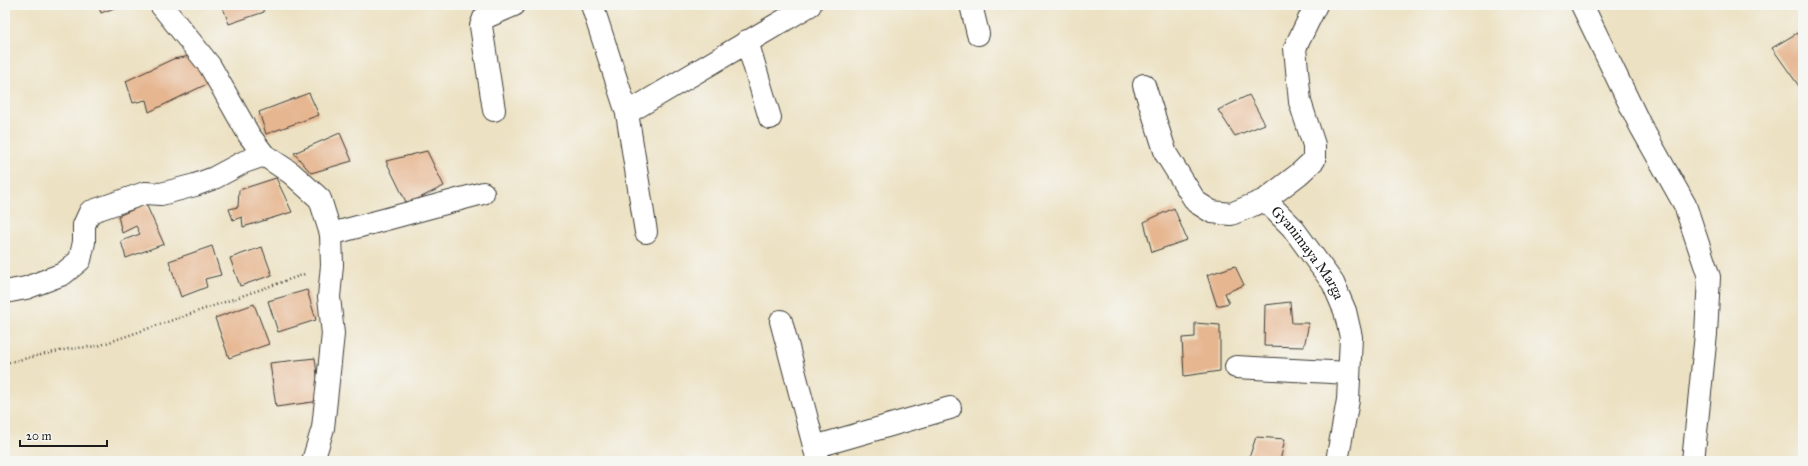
<svg xmlns="http://www.w3.org/2000/svg" width="1808" height="466" font-family="'IM FELL Great Primer',serif">
  <style>
    .building { fill: #e6b690 }
    .lines { fill: none; stroke-linecap: round; stroke-linejoin: round }
    .minor-casing { stroke: #3b3a35; stroke-width: 24 }
    .path { stroke: #3b3a35; stroke-width: 2.5; stroke-dasharray: 1 3; stroke-linecap: butt }
    .minor { stroke: #fff; stroke-width: 22 }
    .labels { text-anchor: middle; stroke-width: 4; stroke-linejoin: round; paint-order: stroke }
    .street-label { font-size: 15px; fill: #1c1c1c; stroke: #f6f6f2 }
  </style>
  <rect width="100%" height="100%" fill="#f6f6f2"/>
  <filter id="ink" filterUnits="userSpaceOnUse"><feTurbulence type="fractalNoise" baseFrequency=".025" numOctaves="2"/><feDisplacementMap in="SourceGraphic" scale="8" xChannelSelector="R" yChannelSelector="G"/><feConvolveMatrix kernelMatrix="1 2 1 2 8 2 1 2 1" color-interpolation-filters="sRGB"/></filter>
  <filter id="wash" filterUnits="userSpaceOnUse"><feTurbulence type="fractalNoise" baseFrequency=".012" numOctaves="4" result="noise"/><feDisplacementMap in="SourceGraphic" scale="16" xChannelSelector="R" yChannelSelector="G"/><feGaussianBlur stdDeviation="0.9" result="paint"/><feColorMatrix in="noise" values="0 0 0 0 0 0 0 0 0 0 0 0 0 0 0 0 0 1.4 0 .05"/><feComposite in="paint" operator="in"/></filter>
  <g filter="url(#wash)">
    <rect width="100%" height="100%" fill="#ece1c2"/>
    <g id="blocks">
      <!-- building -->
      <path class="building" d="M98,5h24l-21,8z
        M222,5h39l3,7 -35,12z
        M1797,33l6,7v48l-2,1 -29,-41z
        M191,56l18,27 -60,29 -3,-12 -13,3 -7,-22 47,-22z
        M309,93l10,22 -53,19 -7,-22z
        M1249,95l16,29 -30,12 -17,-26z
        M340,133l12,28 -41,12 -17,-20z
        M427,151l17,35 -37,18 -21,-43z
        M276,178l16,34 -49,15 -1,-10 -9,3 -4,-11 9,-2 1,-17z
        M146,204l18,40 -38,14 -5,-17 19,-7 -4,-8 -14,7 -4,-17z
        M1174,208l13,32 -35,12 -8,-30z
        M212,246l9,29 -16,4 2,8 -26,10 -12,-36z
        M262,247l10,28 -32,11 -10,-28z
        M1235,266l9,19 -19,8 4,10 -12,3 -10,-31z
        M307,290l9,30 -38,12 -10,-31z
        M1290,302l2,21h17l-5,24 -40,-1 1,-41z
        M254,304l15,40 -40,14 -14,-40z
        M1195,323l25,2v46l-36,5 -2,-38 13,-1z
        M315,358l5,43 -44,6 -6,-44z
        M1256,437l29,2 -5,22h-32z"/>
    </g>
  </g>
  <g filter="url(#ink)">
    <use href="#blocks" fill-opacity="0" stroke="#3b3a35" stroke-width="1"/>
    <g class="lines">
      <!-- minor casing -->
      <g class="minor-casing">
        <g id="minor">
          <path d="M161,5l49,61 39,69 15,20 27,18 29,26 11,35 1,31 -3,32 4,37 -10,94 -10,33"/>
          <path d="M592,5l35,108 19,119"/>
          <path d="M971,5l7,29"/>
          <path id="s1" d="M1316,5l-21,43 5,54 14,43v15l-15,14 -34,26 27,27 41,56 12,28 6,26 -3,63 -11,61"/>
          <path d="M1582,5l58,120 45,80 24,72 -3,57 -13,127"/>
          <path d="M747,41l23,77"/>
          <path d="M1144,85l22,69 30,48 16,10 19,2 34,-14"/>
          <path d="M494,110l-13,-84 3,-8 30,-13"/>
          <path d="M627,113l183,-108"/>
          <path d="M331,234l152,-41"/>
          <path d="M5,292l21,-4 37,-14 17,-14 4,-18v-17l6,-13 55,-19 16,1 34,-9 19,-7 30,-16 20,-7"/>
          <path d="M781,321l37,140"/>
          <path d="M1236,367l113,6"/>
          <path d="M814,447l136,-39"/>
        </g>
      </g>
      <!-- path -->
      <path class="path" d="M5,363l63,-14 30,-3 207,-72"/>
      <!-- minor -->
      <use href="#minor" class="minor"/>
    </g>
  </g>
  <g class="labels">
    <!-- street labels -->
    <g class="street-label">
      <text dy="5" stroke="none"><textPath href="#s1" startOffset="294">Gyanimaya Marga</textPath></text>
    </g>
  </g>
  <!-- margin -->
  <rect width="1808" height="466" fill="none" stroke="#f6f6f2" stroke-width="20"/>
  <!-- scale -->
  <path d="M20 440v6h87v-6" fill="none" stroke="#1c1c1c" stroke-width="2"/>
  <text x="26" y="440" font-size="12" fill="#1c1c1c" stroke="#f6f6f2" stroke-width="3" paint-order="stroke">20 m</text>
</svg>
